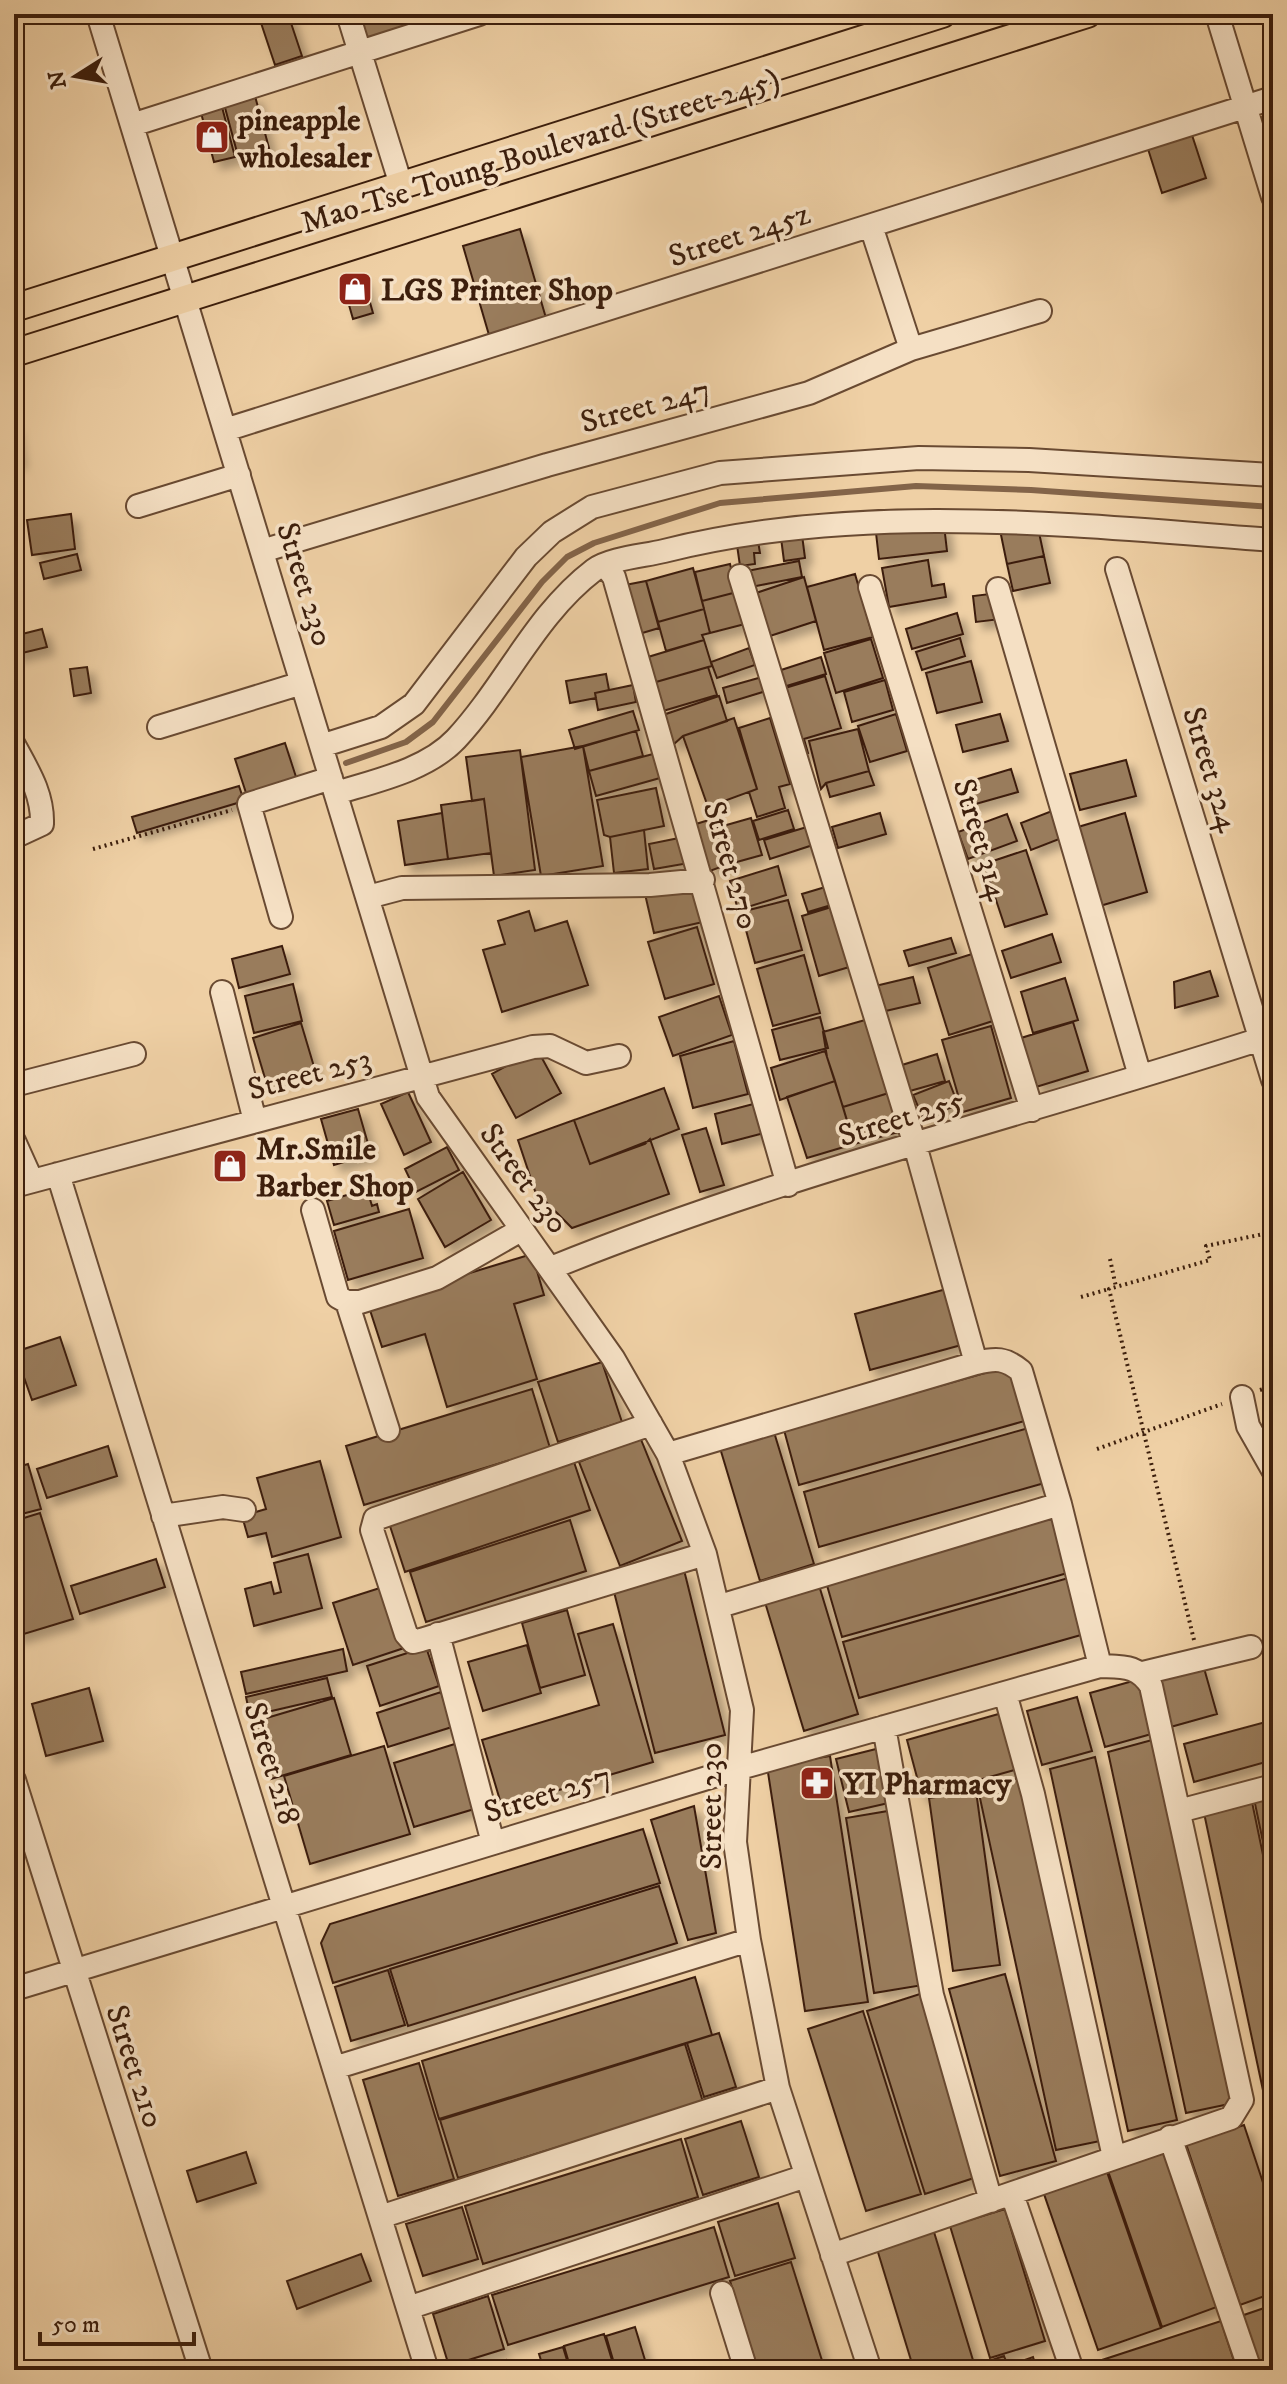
<svg xmlns="http://www.w3.org/2000/svg" width="1287" height="2384" font-family="'IM FELL DW Pica',serif">
  <style>
    .lines { fill: none; stroke-linecap: round; stroke-linejoin: round }
    .stream { stroke: #836449; stroke-width: 6 }
    .building { fill: #997b5c; stroke: #3c1e0c; stroke-width: 2; filter: url(#shadow) }
    .minor-casing { stroke: #694a32; stroke-width: 26 }
    .major-casing { stroke: #3c1e0c; stroke-width: 30 }
    .path { stroke: #3c1e0c; stroke-width: 4; stroke-dasharray: 2 4; stroke-linecap: butt }
    .minor { stroke: #f5e0c4; stroke-width: 22 }
    .major { stroke: #efd0a5; stroke-width: 26 }
    .labels { text-anchor: middle; stroke-width: 7; stroke-linejoin: round; paint-order: stroke }
    .poi-label { font-size: 32px; font-weight: bold; fill: #3c1e0c; stroke: #f5e0c4; text-anchor: start }
    .street-label { font-size: 32px; fill: #3c1e0c; stroke: #f5e0c4 }
  </style>
  <defs>
    <filter id="shadow"><feDropShadow dx="7" dy="7" stdDeviation="4" flood-color="#0004"/></filter>
  </defs>
  <rect width="100%" height="100%" fill="#efd0a5"/>
  <filter id="stains"><feTurbulence type="fractalNoise" baseFrequency=".0025" numOctaves="4"/><feColorMatrix values="0 0 0 0 .2 0 0 0 0 .09 0 0 0 0 .02 0 0 0 .5 -.17"/></filter>
  <radialGradient id="worn" r=".72"><stop offset=".6" stop-color="#630" stop-opacity="0"/><stop offset="1" stop-color="#630" stop-opacity=".3"/></radialGradient>
  <g class="lines">
    <!-- stream -->
    <path class="stream" d="M346,763l60,-21 27,-20 109,-140 25,-25 27,-14 126,-40 196,-17 115,4 242,17"/>
  </g>
  <!-- building -->
  <path class="building" d="M288,14l14,42 -27,9 -14,-42z
    M357,14h53l4,10 -50,15z
    M255,96l14,52 -31,8 -14,-52z
    M221,103l14,54 -21,5 -14,-53z
    M1192,135l14,43 -44,15 -14,-44z
    M520,229l26,89 -57,17 -26,-89z
    M363,278l10,35 -20,6 -10,-35z
    M14,424l5,37 -5,1z
    M71,514l4,35 -43,6 -5,-35z
    M1037,523l7,33 -37,8 -7,-34z
    M944,525l3,26 -68,8 -3,-26z
    M757,535l3,18h-6l1,11 -15,2 -4,-28z
    M802,535l3,23 -21,3 -3,-23z
    M77,554l4,16 -37,9 -4,-16z
    M1044,556l6,27 -37,8 -6,-27z
    M928,560l4,26 12,-2 2,13 -57,10 -7,-39z
    M799,561l3,16 -51,10 -4,-16z
    M730,564l7,28 -35,9 -7,-29z
    M693,568l11,41 -46,13 -12,-41z
    M855,574l18,63 -49,13 -17,-63z
    M804,577l12,44 -46,15 -14,-43z
    M646,581l13,47 -20,6 -14,-49z
    M737,592l8,32 -35,9 -8,-32z
    M998,593l3,26 -25,3 -3,-26z
    M704,609l6,24 -8,2 2,5 -38,11 -8,-29z
    M957,613l6,21 -51,15 -6,-20z
    M42,629l5,18 -33,8v-19z
    M960,638l5,18 -43,14 -6,-18z
    M871,639l12,39 -47,15 -12,-40z
    M704,640l8,26 -56,16 -8,-25z
    M749,648l6,17 -38,13 -6,-16z
    M821,657l5,17 -46,14 -5,-16z
    M971,661l11,41 -45,11 -11,-40z
    M87,667l4,26 -17,3 -4,-27z
    M708,667l9,28 -54,16 -7,-29z
    M606,674l3,16 -14,3 1,5 -26,5 -4,-22z
    M825,676l16,52 -37,11 4,14 -7,2 -16,-67z
    M762,677l4,14 -39,12 -4,-15z
    M885,680l8,30 -41,12 -8,-30z
    M633,685l3,17 -38,8 -3,-17z
    M719,696l8,25 -44,15 -10,9 -10,-30z
    M633,711l6,19 -64,19 -6,-19z
    M896,714l11,37 -37,11 -12,-36z
    M1000,714l8,27 -45,11 -7,-27z
    M734,718l23,71 -49,18 -25,-71z
    M770,718l20,66 -11,3 6,21 -28,9 -8,-25 8,-3 -18,-61z
    M858,729l11,42 -43,12 -5,6 -12,-48z
    M636,731l7,25 -54,15 -6,-25z
    M285,743l13,40 -50,16 -13,-40z
    M583,746l20,120 -62,10 -20,-119z
    M520,750l15,120 -41,6 -10,-77 -12,2 -6,-44z
    M653,754l7,24 -64,18 -7,-25z
    M1126,760l10,36 -56,14 -10,-36z
    M1011,769l7,23 -53,15 -7,-22z
    M869,771l5,14 -44,12 -4,-14z
    M239,786l5,15 -107,32 -5,-16z
    M656,788l8,38 -54,11 -6,-2 -7,-35z
    M484,799l7,54 -43,6 -7,-54z
    M1057,809l10,27 -36,14 -10,-27z
    M788,810l6,19 -35,11 -6,-19z
    M442,813l6,46 -43,6 -7,-44z
    M880,813l6,21 -48,14 -6,-21z
    M1125,813l22,79 -47,14 -22,-79z
    M1007,814l10,27 -49,18 -10,-27z
    M751,818l11,37 -36,10 -10,-37z
    M712,819l14,46 -16,6 -14,-47z
    M810,826l6,18 -46,15 -6,-19z
    M644,830l4,39 -34,4 -4,-36z
    M684,837l5,26 -35,6 -5,-25z
    M1026,850l21,64 -42,13 -21,-63z
    M778,866l8,29 -48,15 -8,-29z
    M694,883l9,39 -49,11 -9,-39z
    M832,885l6,18 -30,9 -6,-18z
    M788,900l14,50 -47,13 -14,-51z
    M838,905l18,60 -37,11 -17,-60z
    M529,911l6,20 32,-10 21,64 -86,27 -19,-62 22,-6 -7,-23z
    M697,927l17,57 -49,15 -17,-57z
    M1052,934l9,28 -50,16 -9,-27z
    M951,938l5,15 -47,13 -5,-15z
    M282,946l8,28 -51,14 -7,-29z
    M975,953l21,67 -47,15 -21,-67z
    M804,955l16,58 -47,13 -16,-57z
    M1210,971l8,25 -43,12 -1,-26z
    M913,977l7,26 -43,10 -6,-26z
    M1065,978l13,42 -45,13 -12,-41z
    M293,984l9,37 -48,12 -9,-37z
    M719,996l13,39 -59,21 -14,-39z
    M820,1017l8,31 -48,12 -8,-30z
    M865,1020l5,16 8,-2 14,58 -49,15 -16,-50 -4,-25z
    M1073,1022l15,49 -52,16 -15,-49z
    M301,1023l14,47 -48,15 -14,-47z
    M991,1026l20,72 -48,14 -21,-72z
    M734,1041l14,53 -55,14 -13,-52z
    M537,1049l24,44 -45,25 -24,-44z
    M825,1051l10,30 -55,19 -9,-32z
    M937,1054l8,27 -35,10 -8,-26z
    M835,1081l19,63 -47,14 -20,-61z
    M949,1081l9,24 -35,13 -10,-23z
    M664,1088l15,41 -89,35 -16,-44z
    M408,1092l23,50 -27,13 -23,-51z
    M892,1092l10,39 -48,13 -11,-37z
    M761,1102l7,30 -46,12 -7,-30z
    M358,1109l13,45 -37,11 -13,-46z
    M574,1120l16,44 55,-20 5,-5 19,55 -97,34 -37,-37 -17,-51z
    M706,1128l18,57 -24,7 -18,-57z
    M447,1147l12,23 -43,22 -11,-23z
    M463,1172l28,48 -46,27 -27,-48z
    M367,1189l5,17 5,-2 2,8 -45,13 -7,-24z
    M409,1209l14,49 -75,22 -14,-49z
    M532,1254l12,41 -30,9 23,75 -90,28 -22,-73 -43,13 -14,-43z
    M950,1288l15,56 -95,26 -15,-56z
    M60,1337l16,48 -44,15 -17,-48z
    M602,1362l20,60 -64,20 -20,-60z
    M1013,1365l15,55 -229,65 -15,-55z
    M532,1389l18,59 -186,57 -18,-59z
    M1032,1427l16,55 -229,65 -15,-55z
    M774,1432l40,132 -54,17 -40,-133z
    M640,1437l42,104 -62,25 -41,-104z
    M108,1446l9,30 -70,22 -10,-29z
    M573,1459l17,51 -185,62 -17,-52z
    M320,1461l21,76 -69,20 -6,-24 -18,4 -6,-21 24,-7 -9,-31z
    M28,1464l13,45 -27,7v-48z
    M40,1513l33,106 -59,18v-116z
    M1055,1516l16,56 -229,65 -16,-55z
    M570,1520l16,51 -160,51 -16,-50z
    M308,1554l14,54 -68,18 -9,-37 26,-7 3,12 7,-2 -7,-29z
    M156,1559l9,28 -85,27 -9,-28z
    M684,1570l41,165 -70,18 -42,-165z
    M1072,1577l16,56 -229,65 -16,-56z
    M818,1582l40,132 -54,17 -40,-132z
    M386,1586l21,61 -54,18 -20,-62z
    M567,1610l18,65 -45,13 -18,-65z
    M613,1624l40,138 -151,45 -20,-67 117,-35 -21,-71z
    M1273,1642v38l-11,-35z
    M527,1645l14,48 -58,18 -15,-49z
    M426,1647l13,39 -59,20 -13,-40z
    M343,1649l4,22 -101,23 -5,-22z
    M1202,1661l15,53 -50,14 -15,-54z
    M327,1678l5,19 -82,19 -4,-19z
    M1140,1679l15,54 -50,14 -15,-54z
    M89,1688l14,53 -57,15 -14,-52z
    M441,1692l11,35 -64,20 -11,-34z
    M1077,1697l15,54 -50,14 -15,-54z
    M334,1698l17,57 -80,24 -18,-57z
    M1002,1713l16,56 -96,27 -15,-56z
    M1273,1720v40l-79,22 -10,-38z
    M1152,1740l82,363 -48,10 -78,-361z
    M461,1742l20,65 -67,20 -20,-64z
    M384,1746l26,88 -100,30 -26,-88z
    M880,1748l13,54 -44,10 -13,-53z
    M830,1756l38,246 -63,9 -38,-245z
    M1095,1757l82,363 -49,11 -78,-362z
    M1023,1777l82,363 -49,10 -78,-361z
    M1273,1790v100l-20,-96z
    M976,1791l24,174 -47,6 -24,-173z
    M1252,1802l21,101v190l-9,2 -60,-282z
    M694,1806l22,127 -28,7 -37,-120z
    M894,1810l29,175 -49,8 -28,-175z
    M643,1829l17,54 -327,100 -12,-40 9,-19z
    M659,1886l18,57 -269,83 -18,-57z
    M388,1970l17,55 -54,16 -16,-54z
    M1005,1974l51,187 -56,15 -51,-187z
    M695,1977l17,58 -273,84 -17,-58z
    M923,1993l57,183 -55,18 -58,-183z
    M863,2011l58,183 -55,17 -58,-182z
    M719,2033l17,54 -32,10 -17,-54z
    M685,2044l18,58 -245,76 -18,-58z
    M419,2063l35,116 -56,17 -35,-116z
    M741,2121l18,56 -56,18 -18,-56z
    M1244,2125l29,88v80l-33,12 -54,-161z
    M681,2139l17,58 -215,67 -18,-58z
    M1171,2149l54,155 -63,23 -54,-156z
    M246,2152l10,31 -59,19 -10,-31z
    M1107,2172l54,156 -63,22 -54,-156z
    M778,2203l17,55 -60,18 -17,-54z
    M462,2207l16,52 -55,17 -17,-52z
    M1005,2209l40,132 -55,17 -40,-132z
    M714,2227l15,50 -221,68 -16,-50z
    M934,2232l42,138h-62l-37,-121z
    M361,2254l10,27 -74,28 -10,-28z
    M791,2262l34,108h-67l-28,-89z
    M488,2296l16,53 -55,17 -16,-52z
    M1273,2305v65h-2l-14,-5 -16,-49z
    M1221,2321l16,49h-135l-3,-9z
    M635,2327l13,43h-32l-10,-34z
    M604,2334l11,36h-44l-7,-24z
    M563,2347l7,23h-26l-5,-16z
    M1004,2356l4,10 25,-9 4,13h-52l-2,-7z
    M506,2360l3,10h-37z"/>
  <g class="lines">
    <!-- minor casing -->
    <g class="minor-casing">
      <path id="minor" d="M98,14l330,1083 185,261 55,96 37,100 37,156 -7,132 14,98 29,148 92,282
        M348,14l53,171
        M1217,14l56,183
        M132,125l347,-111
        M871,226l40,123
        M225,430l1048,-332
        M138,506l101,-31
        M262,551l285,-86 262,-72 102,-44 129,-38
        M606,566l8,11 174,608
        M1117,569l156,511
        M740,576l175,569 61,218
        M870,587l162,523
        M998,589l142,487
        M159,727l143,-44
        M14,745c14,26 29,49 28,79l-28,13
        M321,746l60,-19 33,-23 112,-147 26,-25 40,-25 128,-34 199,-15 110,2 244,15
        M336,793c39,-12 91,-23 120,-54 50,-54 79,-124 138,-169 17,-12 50,-14 70,-19 199,-50 407,-26 609,-11
        M368,897l34,-9 248,-3 53,-5
        M281,917l-32,-113 82,-26
        M222,992l33,129
        M14,1085l120,-31
        M14,1141l18,40
        M58,1174l369,1196
        M14,1186l519,-139 17,-1 36,17 33,-7
        M313,1210l25,87 9,5h13l77,-24 84,-48
        M551,1268c234,-95 482,-155 722,-233
        M347,1302l41,128
        M1242,1397l6,29 25,44
        M651,1424l-276,95 -3,11 34,104 7,8 8,-2 284,-86
        M668,1454l308,-91c20,-5 29,-5 45,8l39,133 40,162
        M163,1516l60,-9 21,3
        M720,1606l340,-102
        M438,1634l55,209
        M1143,1673l108,-26
        M1005,1693l28,101 81,363
        M884,1727l48,268 59,206
        M14,1780l187,590
        M1179,1811l94,-25
        M14,1989l726,-221 360,-102c23,1 38,-1 51,20l91,414 -11,18 -399,137
        M334,2068l415,-128
        M1170,2137l80,233
        M1012,2194l60,176
        M380,2217l398,-129
        M722,2293l24,77
        M408,2308l398,-132"/>
    </g>
    <!-- major casing -->
    <g class="major-casing">
      <path id="major" d="M14,308l928,-294
        M14,353l1073,-339"/>
    </g>
    <!-- path -->
    <path class="path" d="M93,849l139,-39
      M1110,1259l6,28
      M1081,1297l28,-8
      M1260,1390l13,-4
      M1097,1449l125,-45
      M1194,1640l-85,-351 101,-29 -4,-14 67,-14"/>
    <!-- minor -->
    <use href="#minor" class="minor"/>
    <!-- major -->
    <use href="#major" class="major"/>
  </g>
  <!-- icons -->
  <defs>
    <g id="shop-square" transform="scale(1.8)"><rect x="-9" y="-9" width="18" height="18" rx="4" fill="#8f2418" stroke="#f5e0c4"/><path d="M-5-2.5h2.3a2.7 3.5 0 0 1 5.4 0H5L5.5 6h-11ZM-1.5-2.5h3a1.5 2.3 0 0 0-3 0Z" fill="#fff"/></g>
    <g id="pharmacy-square" transform="scale(1.8)"><rect x="-9" y="-9" width="18" height="18" rx="4" fill="#8f2418" stroke="#f5e0c4"/><path d="M-2-6h4v4h4v4h-4v4h-4v-4h-4v-4h4Z" fill="#fff"/></g>
  </defs>
  <g fill-rule="evenodd">
    <use href="#shop-square" x="212" y="137"/>
    <use href="#shop-square" x="355" y="289"/>
    <use href="#shop-square" x="230" y="1166"/>
    <use href="#pharmacy-square" x="817" y="1783"/>
  </g>
  <g class="labels">
    <!-- poi labels -->
    <g class="poi-label">
      <text x="238" y="130">pineapple<tspan x="238" dy="37">wholesaler</tspan></text>
      <text x="381" y="300">LGS Printer Shop</text>
      <text x="256" y="1159">Mr.Smile<tspan x="256" dy="37">Barber Shop</tspan></text>
      <text x="843" y="1794">YI Pharmacy</text>
    </g>
    <!-- street labels -->
    <g class="street-label">
      <text transform="translate(540 150) rotate(-17)" y="11">Mao Tse Toung Boulevard (Street 245)</text>
      <text transform="translate(739 234) rotate(-18)" y="11">Street 245z</text>
      <text transform="translate(645 405) rotate(-15)" y="11">Street 247</text>
      <text transform="translate(306 584) rotate(73)" y="11">Street 230</text>
      <text transform="translate(1212 769) rotate(73)" y="11">Street 324</text>
      <text transform="translate(982 839) rotate(73)" y="11">Street 314</text>
      <text transform="translate(732 865) rotate(74)" y="11">Street 270</text>
      <text transform="translate(309 1073) rotate(-15)" y="11">Street 253</text>
      <text transform="translate(901 1117) rotate(-17)" y="11">Street 255</text>
      <text transform="translate(525 1178) rotate(54)" y="11">Street 230</text>
      <text transform="translate(273 1763) rotate(73)" y="11">Street 218</text>
      <text transform="translate(547 1793) rotate(-17)" y="11">Street 257</text>
      <text transform="translate(710 1806) rotate(-90)" y="11">Street 230</text>
      <text transform="translate(136 2066) rotate(72)" y="11">Street 210</text>
    </g>
  </g>
  <!-- margin -->
  <rect width="1287" height="2384" fill="none" stroke="#efd0a5" stroke-width="48"/>
  <rect x="16" y="16" width="1255" height="2352" fill="none" stroke="#3c1e0c" stroke-width="4"/>
  <rect x="24" y="24" width="1239" height="2336" fill="none" stroke="#3c1e0c" stroke-width="2"/>
  <!-- north arrow -->
  <g transform="translate(76 76) rotate(259)" stroke="#f5e0c4" stroke-width="6" paint-order="stroke">
  <path d="M0-6L14 30L0 20L-14 30Z" fill="#3c1e0c"/>
  <text y="-12" font-size="22" font-weight="bold" text-anchor="middle" fill="#3c1e0c">N</text>
  </g>
  <!-- scale -->
  <path d="M40 2332v12h154v-12" fill="none" stroke="#3c1e0c" stroke-width="4"/>
  <text x="52" y="2332" font-size="24" fill="#3c1e0c" stroke="#f5e0c4" stroke-width="6" paint-order="stroke">50 m</text>
  <rect width="100%" height="100%" filter="url(#stains)"/>
  <rect width="100%" height="100%" fill="url(#worn)"/>
</svg>
